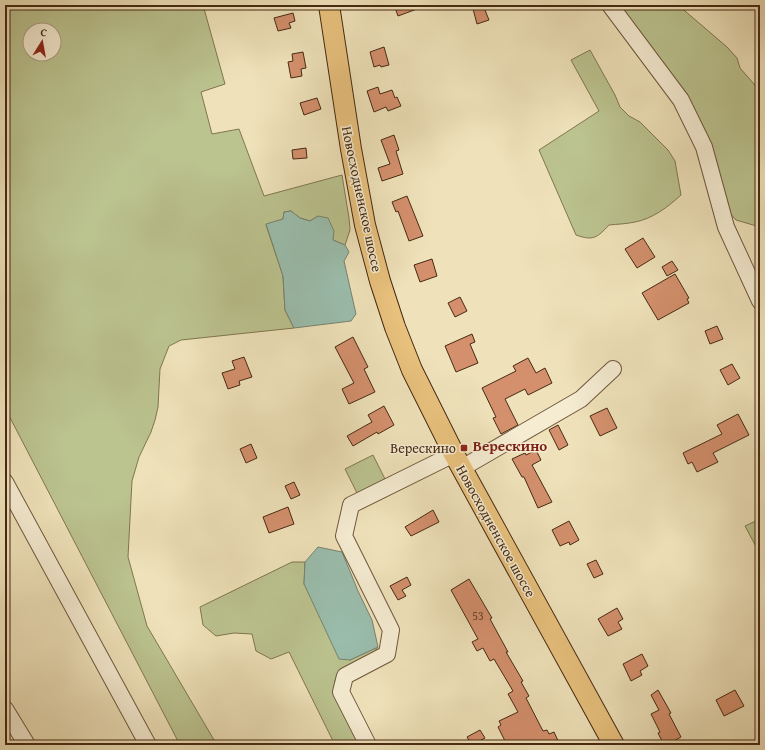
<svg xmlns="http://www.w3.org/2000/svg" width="765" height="750" font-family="'Gentium Book Plus',serif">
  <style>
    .green { fill: #bbc38f; stroke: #807651; fill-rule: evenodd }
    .water { fill: #9abead; stroke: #78826f }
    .building { fill: #d4906d; stroke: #462913 }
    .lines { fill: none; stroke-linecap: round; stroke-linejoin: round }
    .minor-casing { stroke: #70573d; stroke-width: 18 }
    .major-casing { stroke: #462913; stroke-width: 22 }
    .minor { stroke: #f5ecd2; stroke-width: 16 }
    .major { stroke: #e8c17d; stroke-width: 20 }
    .poi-dot { fill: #8f2418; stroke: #f5ecd2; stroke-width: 1.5 }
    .labels { text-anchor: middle; stroke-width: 3; stroke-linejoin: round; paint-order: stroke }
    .number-label { font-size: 12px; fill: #6a432a }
    .street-label { font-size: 14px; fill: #462913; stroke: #f5ecd2 }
    .poi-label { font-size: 14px; fill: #462913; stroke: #f5ecd2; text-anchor: end }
    .neighbourhood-label { font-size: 15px; font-weight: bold; fill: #7a1f14; stroke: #f5ecd2 }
  </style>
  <rect width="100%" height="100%" fill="#efe2ba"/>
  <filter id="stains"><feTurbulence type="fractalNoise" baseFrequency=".005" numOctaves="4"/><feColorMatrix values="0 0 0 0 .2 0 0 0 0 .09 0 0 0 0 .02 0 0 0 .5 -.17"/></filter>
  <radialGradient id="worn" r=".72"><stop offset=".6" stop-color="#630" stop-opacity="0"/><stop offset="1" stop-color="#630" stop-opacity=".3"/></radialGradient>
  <!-- green -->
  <path class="green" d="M5,5h198l22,79 -24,8 11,42 27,-5 25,67 78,-21 7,43 1,12 -5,15 -12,-5 -15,-24 -8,5 -10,-3 -9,-7 -7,1 -1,7 -17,6 17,51 2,34 9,18 -113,12 -12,6 -9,23 -2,38 -3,13 -4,12 -12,25 -7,24 -4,76 19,69 70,119h-37l-175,-337zM30,30h24v24h-24z
    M615,5h63l49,42 10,11 3,10 20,23v136l-24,-7 -8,-9 -14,-49z
    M590,50l25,45 5,12 9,9 11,6 28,28 7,11 6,34c-13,12 -29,24 -46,27 -9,2 -17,2 -26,3 -12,13 -16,16 -33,10l-37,-85 60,-39 -28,-51z
    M373,455l12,24 -28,14 -12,-24z
    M760,519v35l-15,-28z
    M292,562h13l-1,22 46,76 28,-13 -8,11 -23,9 -12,13 1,17 23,48h-24l-46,-93 -18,7 -15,-8 -4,-17 -18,-1 -18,3 -13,-11 -3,-18z"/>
  <!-- water -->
  <path class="water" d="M291,211l9,7 10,3 8,-5 10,2 6,13 -1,9 12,5 4,7 -5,9 12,53 -5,7 -57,7 -9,-18 -2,-34 -17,-52 17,-5 1,-7z
    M318,547l24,5 16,39 14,29 6,27 -28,13 -11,-1 -35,-75 1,-22z"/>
  <!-- building -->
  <path class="building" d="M394,5h30l1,1 -27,10z
    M472,5h11l6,15 -12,4z
    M293,13l2,8 -6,2 2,5 -13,3 -4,-13z
    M384,47l5,18 -8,2 -1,-2 -6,2 -4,-15z
    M303,52l3,16 -5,1 1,7 -11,2 -3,-16 5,-1 -1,-7z
    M378,87l2,7 12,-4 3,8 2,-1 4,9 -13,5 -2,-4 -12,5 -7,-21z
    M317,98l4,11 -17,6 -4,-12z
    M394,135l5,15 -3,1 7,23 -21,7 -4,-13 12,-4 -9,-24z
    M306,148l1,10 -14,1 -1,-9z
    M407,196l16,40 -14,5 -11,-30 -2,1 -4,-10z
    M643,238l12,19 -18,11 -12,-19z
    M432,259l5,17 -17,6 -6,-17z
    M672,261l6,9 -11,6 -5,-9z
    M675,274l14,24 -2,1 2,4 -31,17 -16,-27z
    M460,297l7,14 -12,6 -7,-14z
    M717,326l6,13 -13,5 -5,-13z
    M472,334l3,8 -5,2 8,19 -22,9 -11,-26z
    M353,337l15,30 -4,2 11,23 -26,12 -7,-15 12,-6 -19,-36z
    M244,357l8,20 -13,4 1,4 -12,4 -6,-16 13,-4 -3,-8z
    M528,358l8,15 9,-5 7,15 -24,12 -3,-6 -20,10 13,26 -17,9 -8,-16 3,-1 -14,-29 34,-17 -3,-5z
    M732,364l8,14 -12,7 -8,-15z
    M384,406l10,19 -16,9 -1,-2 -24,14 -6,-10 25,-14 -4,-7z
    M607,408l10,20 -17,8 -10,-20z
    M738,414l11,21 -36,18 5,9 -21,10 -5,-10 -4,2 -5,-11 39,-19 -5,-9z
    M558,425l10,20 -9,5 -10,-20z
    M251,444l6,14 -11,5 -6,-14z
    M536,450l5,10 -9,5 20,37 -14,6 -14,-31h-2l-10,-18 13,-6 1,2z
    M294,482l6,13 -9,4 -6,-13z
    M288,507l6,17 -25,9 -6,-16z
    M433,510l6,12 -28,14 -6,-9z
    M569,521l10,19 -9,5 -1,-3 -9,4 -8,-16z
    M596,560l7,14 -9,4 -7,-14z
    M407,577l4,8 -9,5 4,6 -8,4 -8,-14z
    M469,579l23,39 -2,1 18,33h-2l17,29 -2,1 8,14 -3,2 17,33 4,-1 2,4 5,-2 6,13h-53l-9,-18 3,-2 -2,-4 19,-9 -10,-18 5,-3 -19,-32 -4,2 -7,-13 -6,3 -5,-9 6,-3 -27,-49z
    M617,608l6,11 -5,3 4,7 -14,7 -10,-17z
    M642,654l6,12 -8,5 2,4 -11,6 -8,-17z
    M658,690l13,23 -2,1 12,23 -14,8h-3l-6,-12 2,-1 -9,-18 8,-4 -8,-15z
    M735,690l9,16 -20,10 -8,-16z
    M480,730l5,8 -13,7 -5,-8z"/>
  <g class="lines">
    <!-- minor casing -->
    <g class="minor-casing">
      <path id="minor" d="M610,5l71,95 23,47 22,80 34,74
        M462,468l119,-69 32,-30
        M5,482l143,263
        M5,709l22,36
        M368,745l-27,-53 4,-16 42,-22 4,-24 -47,-94 7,-31 103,-51"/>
    </g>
    <!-- major casing -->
    <g class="major-casing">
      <path id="major" d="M329,5l22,144 14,76 15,56 15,46 17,43 42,84 160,291"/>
    </g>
    <!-- minor -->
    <use href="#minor" class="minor"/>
    <!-- major -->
    <use href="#major" class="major"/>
  </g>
  <!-- markers -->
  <rect class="poi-dot" x="460" y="444" width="8" height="8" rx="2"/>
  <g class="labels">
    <!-- number labels -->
    <g class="number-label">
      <text x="478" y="620">53</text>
    </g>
    <!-- street labels -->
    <g class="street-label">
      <text transform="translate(362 199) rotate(78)" y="5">Новосходненское шоссе</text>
      <text transform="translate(496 531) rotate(61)" y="5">Новосходненское шоссе</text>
    </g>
    <!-- poi labels -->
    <g class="poi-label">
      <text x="456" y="453">Верескино</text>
    </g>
    <!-- neighbourhood labels -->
    <g class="neighbourhood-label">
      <text x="510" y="451">Верескино</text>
    </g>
  </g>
  <!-- margin -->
  <rect width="765" height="750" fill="none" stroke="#efe2ba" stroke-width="20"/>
  <rect x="6" y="6" width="753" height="738" fill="none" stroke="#462913" stroke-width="2"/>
  <rect x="10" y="10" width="745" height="730" fill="none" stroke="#462913"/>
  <!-- north arrow -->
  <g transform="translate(42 42) rotate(11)"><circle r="19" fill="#f5ecd2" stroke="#af9e86"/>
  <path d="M0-3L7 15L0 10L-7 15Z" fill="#8f2418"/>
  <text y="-6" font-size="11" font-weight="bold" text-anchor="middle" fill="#462913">С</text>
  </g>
  <rect width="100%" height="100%" filter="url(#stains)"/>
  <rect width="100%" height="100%" fill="url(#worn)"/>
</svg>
